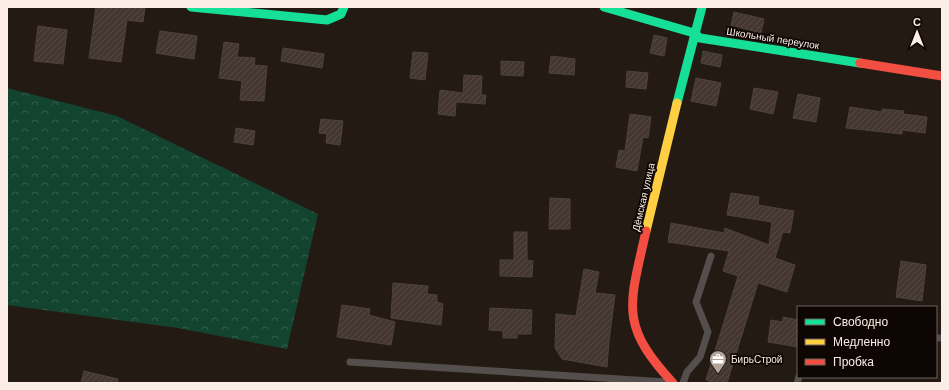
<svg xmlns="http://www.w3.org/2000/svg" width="949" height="390" font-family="Helvetica,sans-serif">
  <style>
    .forest { fill: url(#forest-crowns) }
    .building { fill: url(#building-hatch); stroke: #4c433f }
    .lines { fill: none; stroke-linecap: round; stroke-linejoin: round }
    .lane { stroke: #544f4c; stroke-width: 7 }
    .fast { stroke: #16e098; stroke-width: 9 }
    .slow { stroke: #ffcf43; stroke-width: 9 }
    .jam { stroke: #f24e42; stroke-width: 9 }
    .labels { text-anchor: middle; stroke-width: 3.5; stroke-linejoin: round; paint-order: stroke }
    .street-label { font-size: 10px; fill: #fceee6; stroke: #0d0603 }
    .poi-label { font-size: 10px; fill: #fceee6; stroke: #0d0603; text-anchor: start }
  </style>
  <defs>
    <pattern id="forest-crowns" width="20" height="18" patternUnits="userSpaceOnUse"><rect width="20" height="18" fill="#12442f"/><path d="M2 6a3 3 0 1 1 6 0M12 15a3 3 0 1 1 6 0" fill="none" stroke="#355f4d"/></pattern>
    <pattern id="building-hatch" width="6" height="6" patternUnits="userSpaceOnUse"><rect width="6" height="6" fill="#443630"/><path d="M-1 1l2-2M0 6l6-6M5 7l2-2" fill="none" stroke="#574a44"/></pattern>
  </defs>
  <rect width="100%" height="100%" fill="#241a14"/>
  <!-- forest -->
  <path class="forest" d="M7,88l110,28 201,98 -31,135 -109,-21 -171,-23z"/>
  <!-- building -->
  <path class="building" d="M96,7l49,1 -2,14 -16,-2 -6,42 -32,-4z
    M734,12l30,7 -3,14 -30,-8z
    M38,26l29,4 -4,34 -29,-3z
    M160,31l37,5 -3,23 -38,-6z
    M654,35l13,3 -3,18 -14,-3z
    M224,42l15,2 -2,13 18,1 -1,7 13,1 -3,35 -24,-1 2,-19 -23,-3z
    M283,48l41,6 -2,14 -41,-7z
    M703,51l19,4 -2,12 -19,-4z
    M413,52l15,1 -3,27 -15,-2z
    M551,56l24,3 -1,16 -25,-2z
    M501,61l23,1 -1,14 -22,-1z
    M627,71l21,2 -2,16 -20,-2z
    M464,75l18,1 -1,19h5l-1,9 -29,-2 -1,14 -17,-2 2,-24 23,3z
    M696,78l25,5 -5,23 -25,-5z
    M754,88l24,4 -5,22 -23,-5z
    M798,94l22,4 -4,24 -23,-4z
    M850,107l32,5v-3l22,2 -1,3 24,3 -2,16 -23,-3v4l-56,-6z
    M630,114l21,3 -3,21 -5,-1 -6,34 -21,-4 3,-17 6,1z
    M321,119l22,2 -3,24 -14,-2 1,-9 -8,-1z
    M236,128l19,3 -2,14 -19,-3z
    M731,193l28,4 -1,8 36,6 -4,22 -7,-1 -8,26 20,7 -8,27 -29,-9 -31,100h-13l-8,-3 32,-104 -15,-5 6,-20 -61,-9 3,-19 53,10 1,-5 44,17 3,-23 -45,-7z
    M550,198l20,1v30h-21z
    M514,232h13v28l6,1 -1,16 -32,-1v-16h14z
    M901,261l25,4 -4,36 -26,-4z
    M584,269l15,3 -4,21 20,2 -6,46 -2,26 -45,-8 -7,-11 1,-34 20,2z
    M393,283l35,3 -1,8 10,1v7l6,2 -2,21 -50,-7z
    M342,305l28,4 -1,6 26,7 -4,23 -54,-8z
    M490,308l42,2 -1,24h-14v4h-14v-7l-14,-1z
    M783,317l15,3v27l-30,-5 3,-22 12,2z
    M84,371l34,8 -1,4h-36z"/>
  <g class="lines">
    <!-- lane -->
    <path class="lane" d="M936,338h6
      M350,362l317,20
      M683,383l4,-11 13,-15 8,-25 -12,-30 15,-46
      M797,383l2,-6"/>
    <!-- fast -->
    <path class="fast" d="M191,7l136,13 14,-6 3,-7
      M604,7l90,26 6,5 160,25
      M677,103l25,-96"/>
    <!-- slow -->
    <path class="slow" d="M646,231l31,-128"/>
    <!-- jam -->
    <path class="jam" d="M860,63l82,13
      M646,231c-16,73 -28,93 27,152"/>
  </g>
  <!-- icons -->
  <defs>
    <g id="office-pin" transform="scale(0.9)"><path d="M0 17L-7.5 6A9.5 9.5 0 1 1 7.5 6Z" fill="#b0a49c" stroke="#0d0603"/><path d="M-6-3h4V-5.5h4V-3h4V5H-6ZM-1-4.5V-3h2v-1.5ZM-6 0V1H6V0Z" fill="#fff"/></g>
  </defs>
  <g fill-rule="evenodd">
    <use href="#office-pin" x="718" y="359"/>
  </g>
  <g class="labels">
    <!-- street labels -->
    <g class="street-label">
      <text transform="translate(773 38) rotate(9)" y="4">Школьный переулок</text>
      <text transform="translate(643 197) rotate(-77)" y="4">Дёмская улица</text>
    </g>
    <!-- poi labels -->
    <g class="poi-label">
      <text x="731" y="363">БирьСтрой</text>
    </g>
  </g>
  <!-- border -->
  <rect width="949" height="390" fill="none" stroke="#fceee6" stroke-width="16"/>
  <!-- legend -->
  <rect x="797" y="306" width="140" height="72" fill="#0d0603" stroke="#6d635e"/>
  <rect x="805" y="319" width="20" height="6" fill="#16e098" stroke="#6d635e"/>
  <text x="833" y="326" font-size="12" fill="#fceee6">Свободно</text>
  <rect x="805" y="339" width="20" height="6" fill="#ffcf43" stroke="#6d635e"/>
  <text x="833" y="346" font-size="12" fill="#fceee6">Медленно</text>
  <rect x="805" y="359" width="20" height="6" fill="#f24e42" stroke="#6d635e"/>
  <text x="833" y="366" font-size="12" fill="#fceee6">Пробка</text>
  <!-- north arrow -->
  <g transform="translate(917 32)" stroke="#0d0603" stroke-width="3" paint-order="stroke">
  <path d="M0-3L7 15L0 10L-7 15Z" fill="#fceee6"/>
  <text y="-6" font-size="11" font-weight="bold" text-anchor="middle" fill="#fceee6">С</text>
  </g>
</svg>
